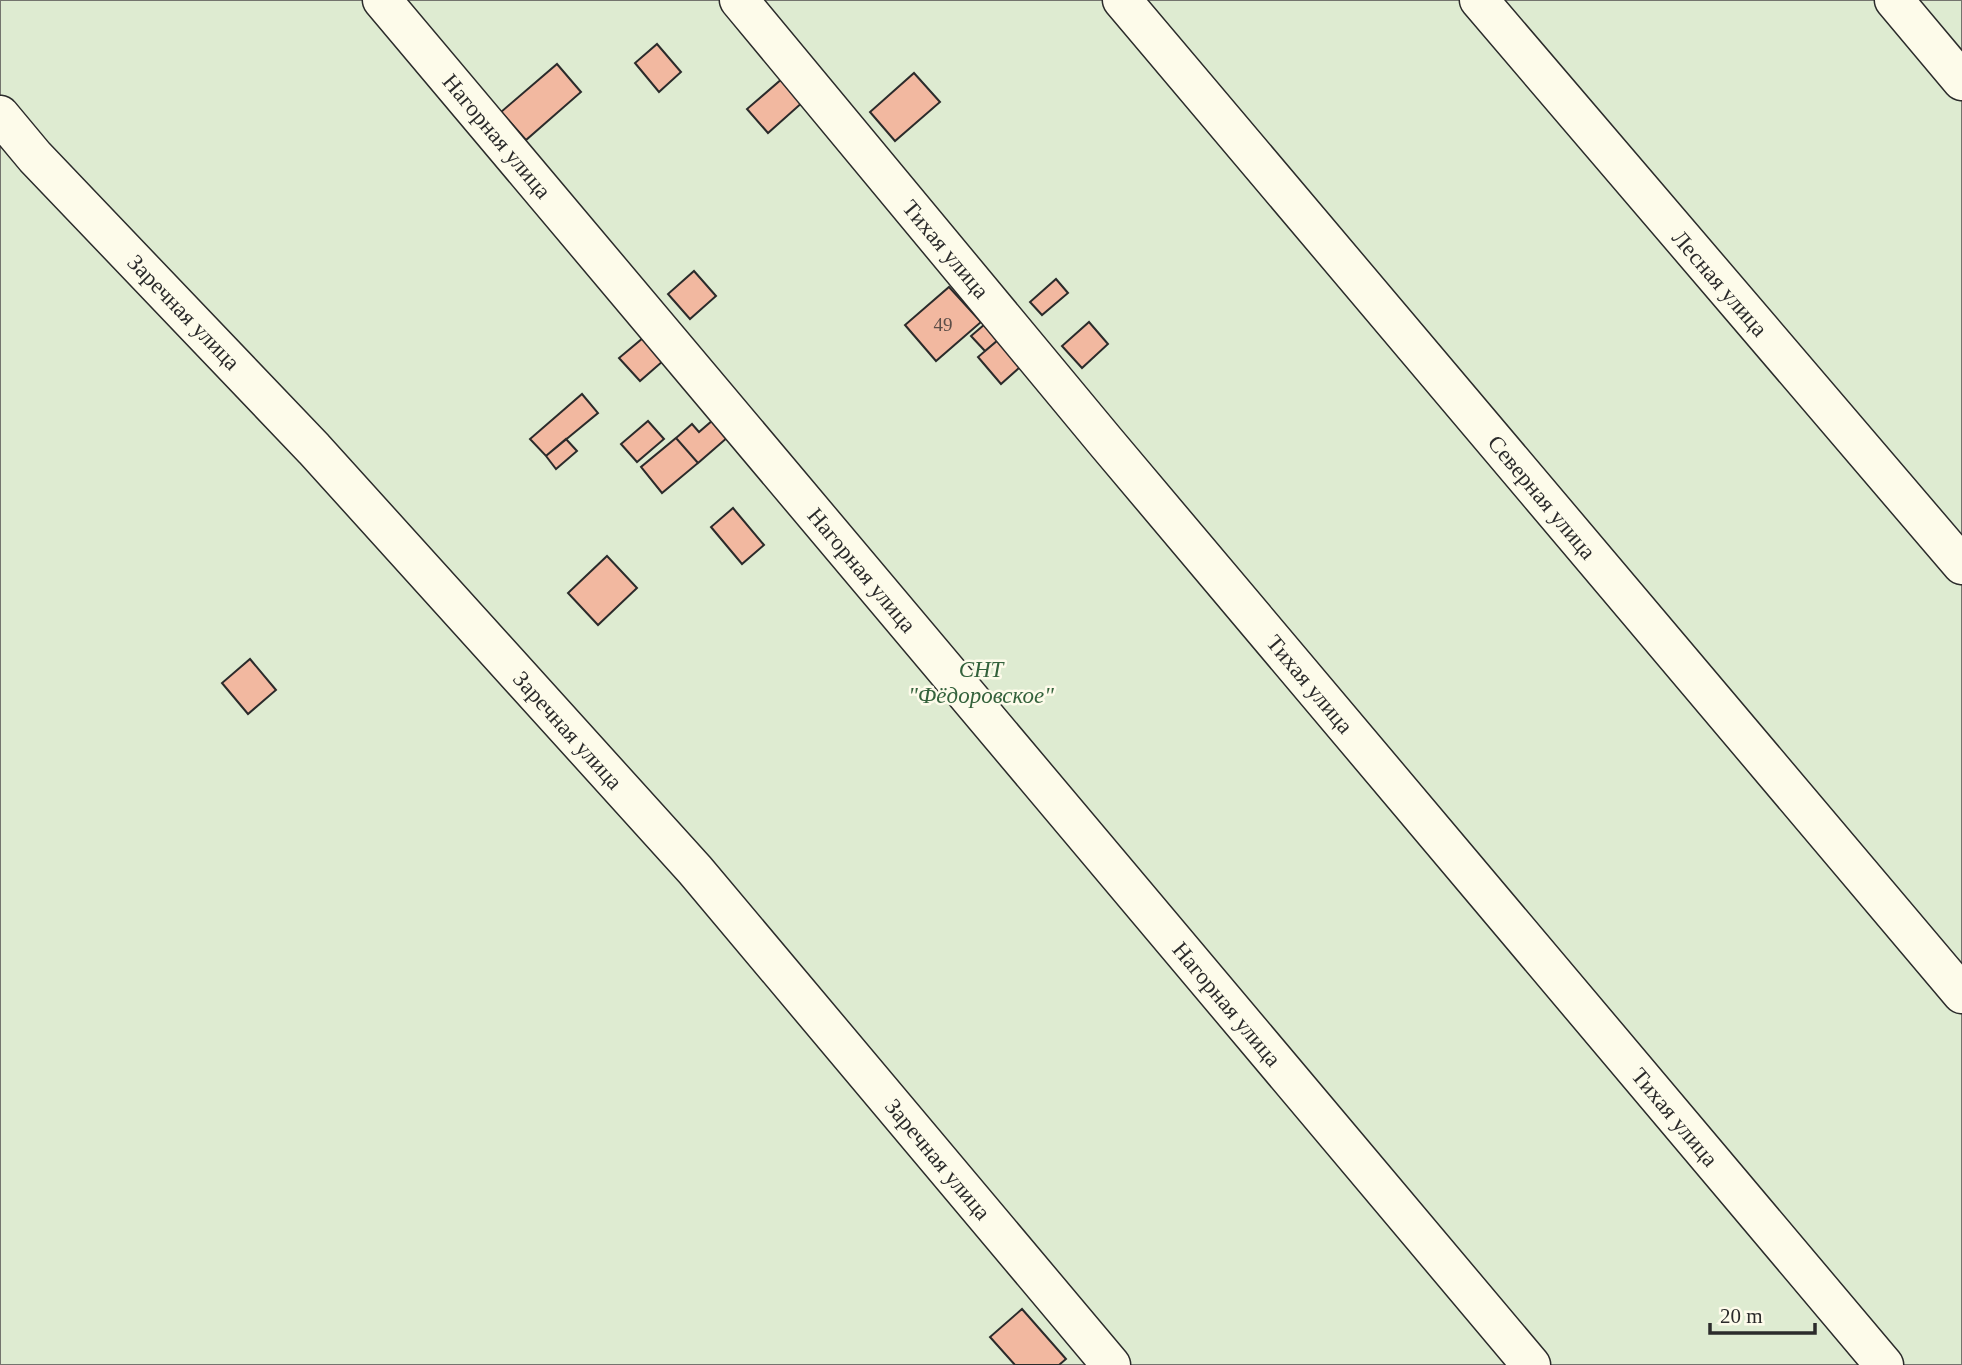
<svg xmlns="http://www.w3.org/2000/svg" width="1962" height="1365" font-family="Georgia,serif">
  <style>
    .green { fill: #deebd1; stroke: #74746e; stroke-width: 2 }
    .building { fill: #f2b8a0; stroke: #2b2b2b; stroke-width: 2 }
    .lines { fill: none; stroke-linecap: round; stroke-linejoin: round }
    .minor-casing { stroke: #2b2b2b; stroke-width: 41 }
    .minor { stroke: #fdfbea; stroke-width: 38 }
    .labels { text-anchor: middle; stroke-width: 5; stroke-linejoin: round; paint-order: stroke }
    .number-label { font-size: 19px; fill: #5d4e48 }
    .street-label { font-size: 23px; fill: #2b2b2b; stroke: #fdfbea }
    .park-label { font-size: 23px; font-style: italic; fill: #34623c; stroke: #fdfbea }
  </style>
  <rect width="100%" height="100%" fill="#fdfbea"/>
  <!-- green -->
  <path class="green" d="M0,0h1962v1365h-1962z"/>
  <!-- building -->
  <path class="building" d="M657,44l24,28 -22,20 -24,-29z
    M557,64l24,28 -55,48 -25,-28z
    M914,73l26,29 -45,39 -25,-29z
    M783,78l21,23 -36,32 -21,-24z
    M694,271l22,25 -26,23 -22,-25z
    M1056,279l12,14 -26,22 -12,-13z
    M949,287l32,35 -45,39 -31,-36z
    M992,318l13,16 -20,17 -14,-15z
    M1089,322l19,22 -26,24 -20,-22z
    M1005,334l23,26 -27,24 -23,-27z
    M643,338l20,23 -23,20 -21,-23z
    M582,394l16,19 -52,43 -16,-17z
    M713,420l15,17 -30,26 -22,-25 16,-14 7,8z
    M648,421l16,18 -27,23 -16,-18z
    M676,438l22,25 -36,30 -21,-26z
    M566,439l11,12 -21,18 -10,-13z
    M733,508l31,37 -22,19 -31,-37z
    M607,556l30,32 -39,37 -30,-32z
    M250,659l26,31 -28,24 -26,-31z
    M1022,1309l44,50 -7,6h-44l-25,-28z"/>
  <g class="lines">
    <!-- minor casing -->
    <g class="minor-casing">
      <path id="minor" d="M382,0l1149,1365
        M739,0l366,441 779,924
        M1122,0l840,994
        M1479,0l483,565
        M1894,0l68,81
        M0,115l35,42 279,292 381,421 416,495"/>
    </g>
    <!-- minor -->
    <use href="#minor" class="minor"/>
  </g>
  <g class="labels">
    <!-- number labels -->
    <g class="number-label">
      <text x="943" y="331">49</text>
    </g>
    <!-- street labels -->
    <g class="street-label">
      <text transform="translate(497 136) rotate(50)" y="8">Нагорная улица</text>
      <text transform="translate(946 249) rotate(50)" y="8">Тихая улица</text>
      <text transform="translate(1720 283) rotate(49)" y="8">Лесная улица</text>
      <text transform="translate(184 312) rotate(46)" y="8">Заречная улица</text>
      <text transform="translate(1542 497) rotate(50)" y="8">Северная улица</text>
      <text transform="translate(862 570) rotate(50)" y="8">Нагорная улица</text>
      <text transform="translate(1310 684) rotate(50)" y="8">Тихая улица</text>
      <text transform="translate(568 730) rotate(48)" y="8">Заречная улица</text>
      <text transform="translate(1227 1004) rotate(50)" y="8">Нагорная улица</text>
      <text transform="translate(1675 1117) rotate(50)" y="8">Тихая улица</text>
      <text transform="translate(938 1159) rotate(50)" y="8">Заречная улица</text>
    </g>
    <!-- park labels -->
    <g class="park-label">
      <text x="981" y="677">СНТ<tspan x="981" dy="26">"Фёдоровское"</tspan></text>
    </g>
  </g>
  <!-- scale -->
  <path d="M1710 1323v10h105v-10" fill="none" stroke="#2b2b2b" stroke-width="3.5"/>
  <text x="1720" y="1323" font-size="21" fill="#2b2b2b" stroke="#fdfbea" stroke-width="5" paint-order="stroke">20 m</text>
</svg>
